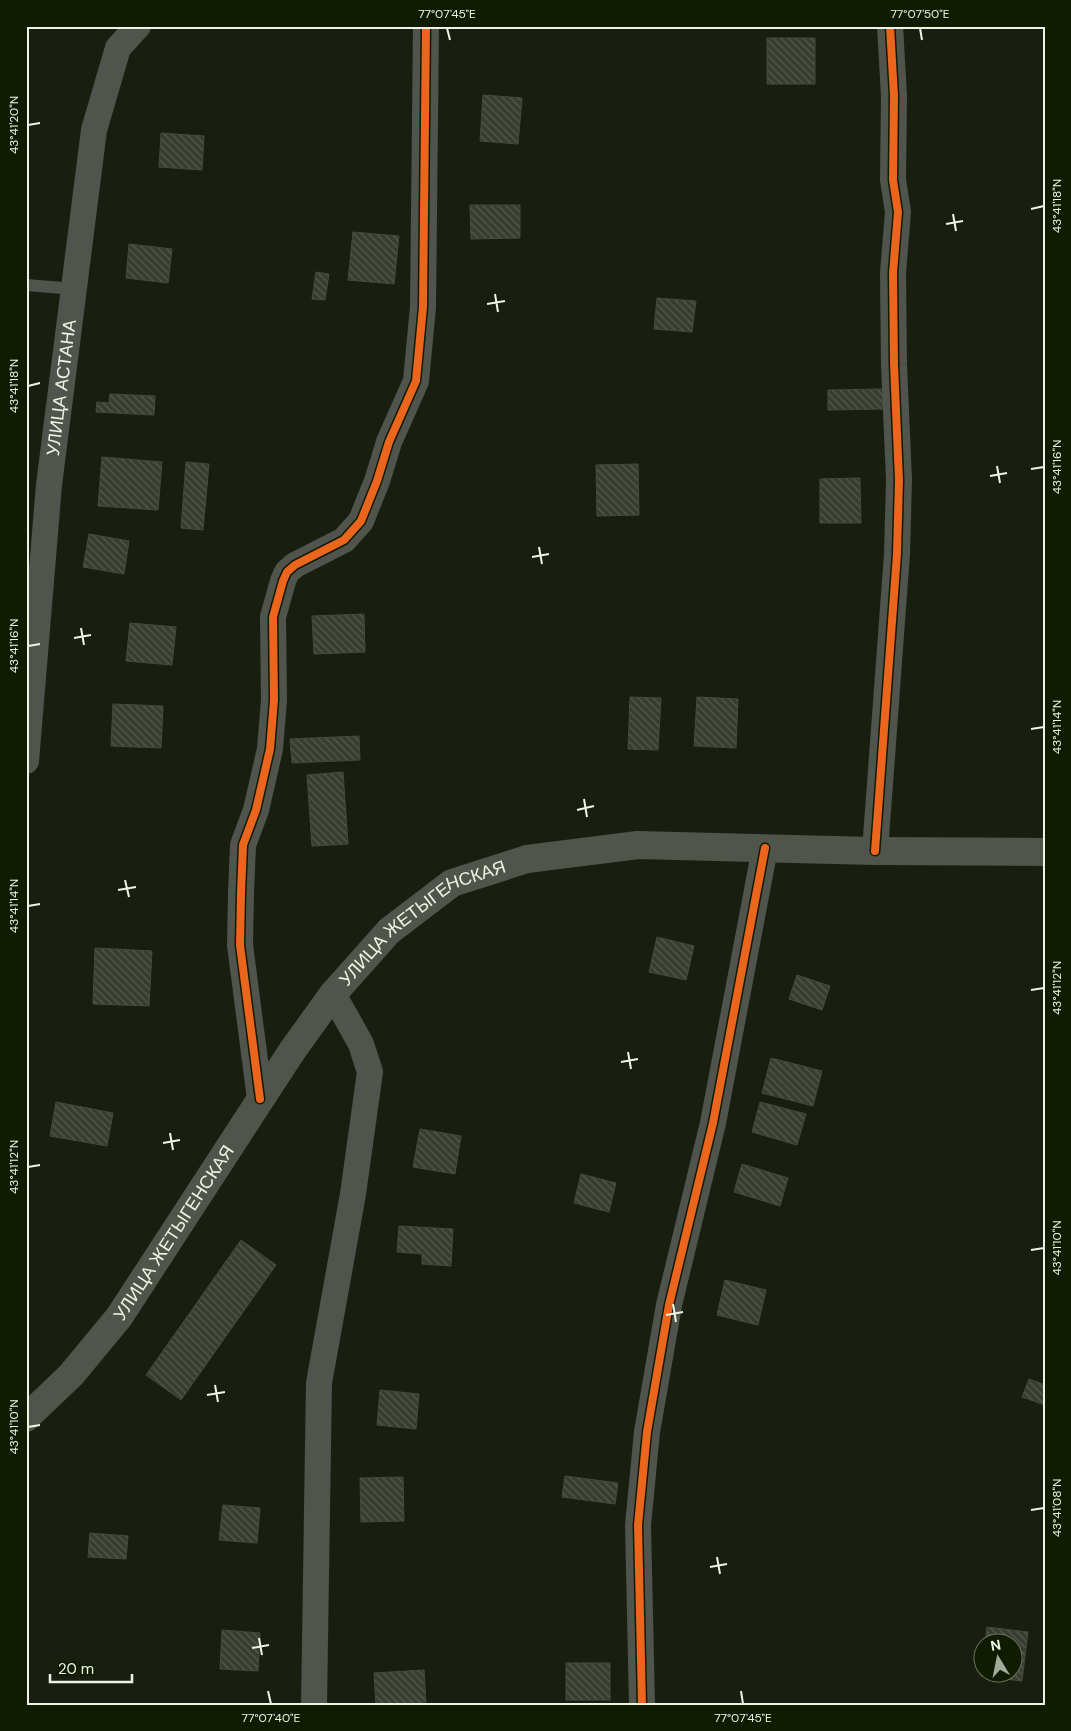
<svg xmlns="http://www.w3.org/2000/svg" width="1071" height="1731" font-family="'DM Sans',sans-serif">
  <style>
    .building { fill: url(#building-back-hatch); stroke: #454a3e }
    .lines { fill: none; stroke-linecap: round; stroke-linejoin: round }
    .service { stroke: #50544c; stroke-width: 12 }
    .minor { stroke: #50544c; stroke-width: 26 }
    .secondary { stroke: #50554c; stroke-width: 28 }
    .cycleway-casing { stroke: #111b02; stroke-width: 11 }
    .cycleway { stroke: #eb651d; stroke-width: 8 }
    .ticks { fill: none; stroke: #ecf5e3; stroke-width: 2 }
    .labels { text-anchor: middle; stroke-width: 4; stroke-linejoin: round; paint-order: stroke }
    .street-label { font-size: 18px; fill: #ecf5e3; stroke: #111b02 }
    .neatline { fill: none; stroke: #ecf5e3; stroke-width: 2 }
    .ticks-label { font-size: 12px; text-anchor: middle; fill: #ecf5e3 }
  </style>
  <defs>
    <pattern id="building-back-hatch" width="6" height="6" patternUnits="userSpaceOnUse" patternTransform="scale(1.25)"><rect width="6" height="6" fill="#393d31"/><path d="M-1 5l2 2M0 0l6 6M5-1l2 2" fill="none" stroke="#565a4f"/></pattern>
  </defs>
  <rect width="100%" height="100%" fill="#191f10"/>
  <!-- building -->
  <path class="building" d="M767,38h48v46h-48z
    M483,95l39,3 -4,46 -38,-3z
    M161,133l43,3 -2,34 -43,-3z
    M470,205h50v33l-49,1z
    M353,232l46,4 -5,48 -46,-4z
    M129,244l43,5 -4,34 -42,-5z
    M316,272l13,2 -4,26 -13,-1z
    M657,298l39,3 -4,31 -38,-3z
    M884,389v20l-56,1v-20z
    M110,394l45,2 -1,19 -58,-3 1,-10 12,1z
    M102,457l60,5 -4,48 -60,-4z
    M186,462l23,2 -6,66 -22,-2z
    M638,464l1,51 -42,1 -1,-51z
    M860,478l1,45h-41v-44z
    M89,534l40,7 -5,33 -41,-7z
    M364,614l1,38 -51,2 -2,-38z
    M130,623l46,4 -4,38 -46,-4z
    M630,697l31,1 -3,52 -30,-1z
    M697,697l41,2 -2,49 -42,-2z
    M113,704l50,2 -2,42 -50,-2z
    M359,736l1,24 -68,3 -2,-24z
    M343,772l5,72 -36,2 -5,-71z
    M657,937l37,9 -8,34 -37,-8z
    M95,948l57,3 -3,55 -56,-2z
    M797,975l33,11 -8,24 -33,-11z
    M771,1058l51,13 -9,35 -51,-13z
    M56,1102l57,11 -6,33 -57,-10z
    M760,1102l46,12 -9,31 -45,-13z
    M420,1129l41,7 -6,38 -42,-7z
    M742,1164l46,14 -8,28 -46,-14z
    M581,1174l35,9 -7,29 -35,-9z
    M399,1226l54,3 -2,37 -29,-2v-10l-25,-2z
    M241,1240l35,25 -95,135 -35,-25z
    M725,1280l41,10 -8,35 -41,-10z
    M1029,1379l16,6v20l-23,-8z
    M380,1390l39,4 -3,35 -39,-4z
    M565,1476l53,7 -3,21 -53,-7z
    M403,1477l1,44 -43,1 -1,-44z
    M223,1505l37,3 -3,35 -38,-3z
    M90,1533l38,3 -2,23 -38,-2z
    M987,1627l41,5 -6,49 -41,-5 3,-21v19h30v-30h-29z
    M222,1630l38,3 -2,38 -38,-2z
    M566,1663h44v37h-44z
    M424,1670l2,35h-50l-2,-32z"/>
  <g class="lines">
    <!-- service -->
    <path class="service" d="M26,285l49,4"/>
    <!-- minor -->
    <g class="minor">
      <path id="s1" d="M26,761l23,-276 45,-355 24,-82 20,-22"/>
      <path d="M875,851l22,-297 2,-74 -5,-116 -1,-91 5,-61 -5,-32 1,-84 -4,-70"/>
      <path d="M260,1099l-20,-154 1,-52 2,-48 13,-35 14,-61 4,-49 -1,-83 10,-36 4,-9 8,-7 49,-25 17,-19 16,-40 12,-39 27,-61 7,-74 3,-281"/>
      <path d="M314,1705l5,-322 34,-189 17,-122 -9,-28 -28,-50"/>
      <path d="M642,1705l-4,-180 9,-93 22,-127 44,-182 52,-275"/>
    </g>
    <!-- secondary -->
    <path class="secondary" id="s2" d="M26,1418l45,-43 48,-58 173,-266 41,-57 56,-63 63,-48 75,-24 111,-14 237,6 170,1"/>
    <!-- cycleway casing -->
    <g class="cycleway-casing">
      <path id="cycleway" d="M875,851l22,-297 2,-74 -5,-116 -1,-91 5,-61 -5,-32 1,-84 -4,-70
        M260,1099l-20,-154 1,-52 2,-48 13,-35 14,-61 4,-49 -1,-83 10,-36 4,-9 8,-7 49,-25 17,-19 16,-40 12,-39 27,-61 7,-74 3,-281
        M642,1705l-4,-180 9,-93 22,-127 44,-182 52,-275"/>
    </g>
    <!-- cycleway -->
    <use href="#cycleway" class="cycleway"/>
  </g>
  <!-- ticks -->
  <path class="ticks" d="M447,28l3,12M920,28l2,12M28,125l12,-2M1031,209l13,-3M953,214l3,17M946,224l17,-3M495,294l3,18M487,304l18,-3M28,386l12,-3M997,466l3,17M1031,469l13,-2M990,476l17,-3M539,547l3,17M532,557l17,-3M81,628l3,17M74,638l17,-3M28,646l12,-2M1031,729l13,-2M584,799l3,18M577,810l17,-4M125,880l4,17M118,890l18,-3M28,906l12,-2M1031,990l13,-2M628,1052l3,17M621,1062l17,-3M170,1133l3,17M163,1143l17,-3M28,1167l12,-2M1031,1250l13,-2M673,1304l3,18M666,1315l17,-3M215,1385l3,17M207,1395l18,-3M28,1427l12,-2M1031,1510l13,-2M717,1557l3,17M710,1567l17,-3M259,1638l3,17M252,1648l17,-3M268,1691l3,13M741,1691l2,13"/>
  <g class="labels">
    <!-- street labels -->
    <g class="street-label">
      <text dy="6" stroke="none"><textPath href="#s1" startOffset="375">УЛИЦА АСТАНА</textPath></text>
      <text dy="6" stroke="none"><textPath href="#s2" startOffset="642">УЛИЦА ЖЕТЫГЕНСКАЯ</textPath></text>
      <text dy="6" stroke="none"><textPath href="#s2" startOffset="238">УЛИЦА ЖЕТЫГЕНСКАЯ</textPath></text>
    </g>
  </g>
  <!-- border -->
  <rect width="1071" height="1731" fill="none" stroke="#111b02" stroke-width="55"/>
  <!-- north arrow -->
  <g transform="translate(998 1658) rotate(350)"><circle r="24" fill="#111b02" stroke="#69725c"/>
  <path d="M0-4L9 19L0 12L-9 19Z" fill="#a2aa99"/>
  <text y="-8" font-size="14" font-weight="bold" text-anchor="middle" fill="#ecf5e3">N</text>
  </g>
  <!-- scale -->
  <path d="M50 1674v8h82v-8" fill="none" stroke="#ecf5e3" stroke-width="2.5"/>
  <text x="58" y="1674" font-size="15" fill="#ecf5e3" stroke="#111b02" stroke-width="4" paint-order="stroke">20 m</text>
  <rect x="28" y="28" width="1016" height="1676" class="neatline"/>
  <g class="ticks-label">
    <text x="447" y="18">77°07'45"E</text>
    <text x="920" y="18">77°07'50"E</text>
    <text transform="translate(14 125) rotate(-90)" y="4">43°41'20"N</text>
    <text transform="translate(1057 206) rotate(-90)" y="4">43°41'18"N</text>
    <text transform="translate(14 386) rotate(-90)" y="4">43°41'18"N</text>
    <text transform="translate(1057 467) rotate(-90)" y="4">43°41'16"N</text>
    <text transform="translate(14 646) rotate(-90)" y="4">43°41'16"N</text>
    <text transform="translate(1057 727) rotate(-90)" y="4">43°41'14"N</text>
    <text transform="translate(14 906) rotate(-90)" y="4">43°41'14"N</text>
    <text transform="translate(1057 988) rotate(-90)" y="4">43°41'12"N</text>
    <text transform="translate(14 1167) rotate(-90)" y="4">43°41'12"N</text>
    <text transform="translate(1057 1248) rotate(-90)" y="4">43°41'10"N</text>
    <text transform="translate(14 1427) rotate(-90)" y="4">43°41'10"N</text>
    <text transform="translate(1057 1508) rotate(-90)" y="4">43°41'08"N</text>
    <text x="271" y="1722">77°07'40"E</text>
    <text x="743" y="1722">77°07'45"E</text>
  </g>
</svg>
